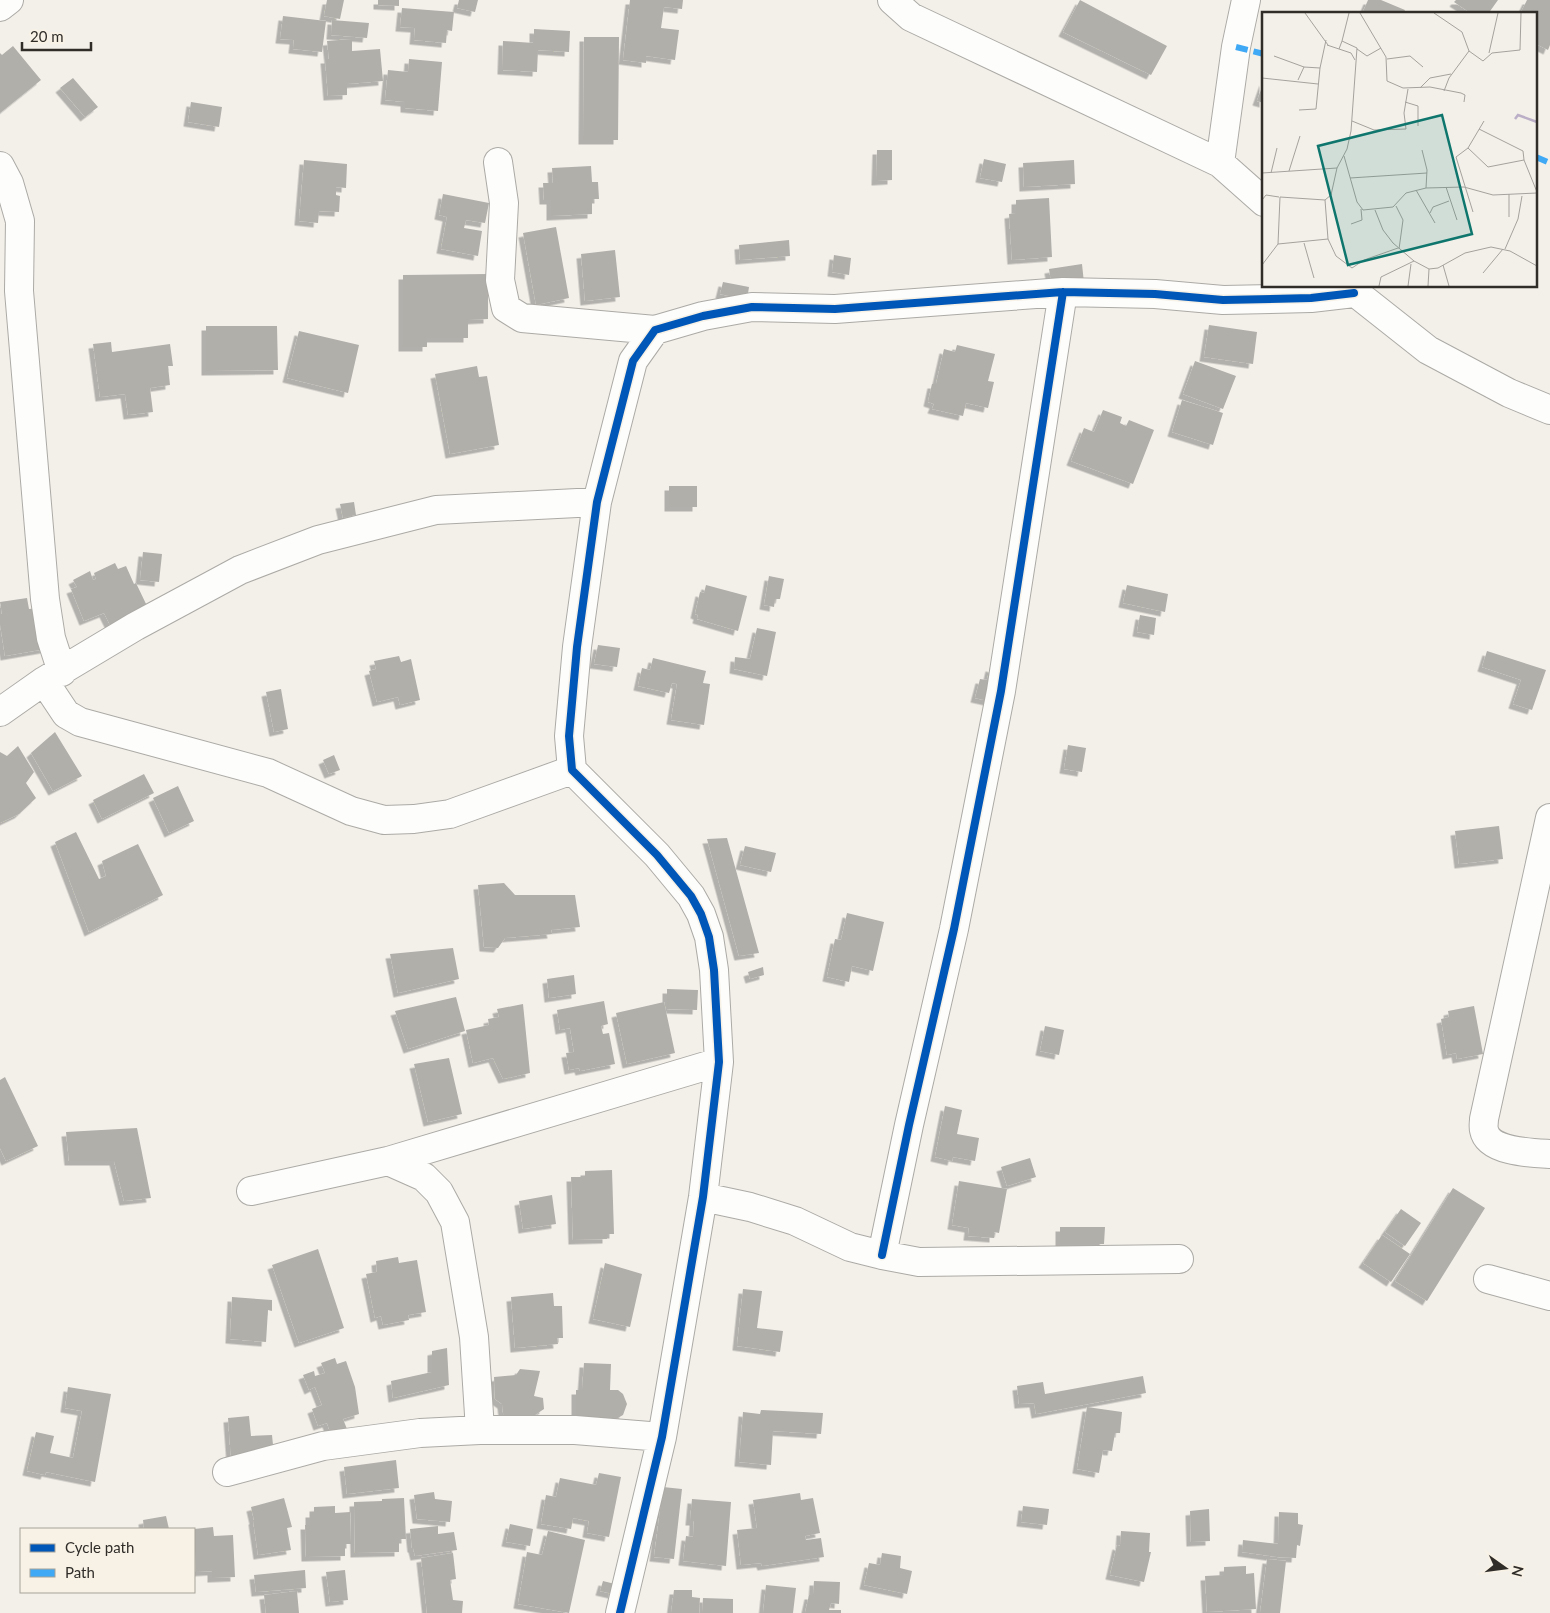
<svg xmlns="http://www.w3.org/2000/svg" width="1550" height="1613" font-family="Lato,sans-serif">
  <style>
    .building { fill: #b1afaa; filter: url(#shadow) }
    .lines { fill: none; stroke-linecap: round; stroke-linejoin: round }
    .minor-casing { stroke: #acaaa5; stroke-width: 30 }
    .minor { stroke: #fdfdfc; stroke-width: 28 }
    .quiet { stroke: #3fa9f5; stroke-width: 6; stroke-dasharray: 12 6; stroke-linecap: butt }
    .cycleway-casing { stroke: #f7f1e6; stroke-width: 11 }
    .cycleway { stroke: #0057b8; stroke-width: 8 }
    .inset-river { fill: none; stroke: #baafc6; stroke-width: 2.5 }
    .inset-road { fill: none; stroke: #a5a29d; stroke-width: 1 }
    .view { fill: #0f766e; fill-opacity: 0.15; stroke: #0f766e; stroke-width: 2.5 }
    .inset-edge { fill: none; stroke: #302d29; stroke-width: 2.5 }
  </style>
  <defs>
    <filter id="shadow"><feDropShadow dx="-4.5" dy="4.5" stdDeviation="0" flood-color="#0004"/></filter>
  </defs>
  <rect width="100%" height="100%" fill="#f3f0ea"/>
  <!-- building -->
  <path class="building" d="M327,0h17l-4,19 -16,-3z
    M378,0h21v6l-21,-1z
    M459,0h19l-3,12 -18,-4z
    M630,0h53l-1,9 -18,-2 -3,21 18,2 -4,30 -29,-4v7l-23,-3z
    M1080,0l87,46 -16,29 -88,-43z
    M1368,0h13l24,10 -2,4h-41z
    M1456,0h42l-10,14h-16l-18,-12z
    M1527,0h23v45l-2,5 -12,-6v-30h-16z
    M402,8l52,4 -2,19 -5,-1 -1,13 -32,-3 1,-12 -15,-1z
    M283,16l43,5 -4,31 -29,-3 1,-9 -14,-1z
    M332,20l37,3 -2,15 -36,-3z
    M534,29l36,2 -1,21 -31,-2 -1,22 -35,-2 1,-29 31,2z
    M584,37h35l-1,103h-35z
    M352,39v12l28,-2 3,32 -36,3v11l-19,1 -3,-37h4l-2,-18z
    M13,46l28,34 -41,33v-60l2,2z
    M409,59l33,3 -4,49 -33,-3v-6l-20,-2 3,-30 20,2z
    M73,78l25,29 -13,10 -25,-29z
    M1264,81v22l-7,-2z
    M191,102l31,5 -3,20 -31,-5z
    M877,150h15v30l-16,1z
    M984,159l22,5 -4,18 -22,-4z
    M304,160l43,4 -1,24 -10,-1v8l4,1 -1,16 -20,-1 -1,12 -19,-2z
    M1074,160l1,24 -51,3 -1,-24z
    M591,166l1,16h6l1,17h-7v15l-41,2v-16h-7l-1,-17h10l-1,-15z
    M443,194l46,9 -4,20 -19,-3 -2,8 18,3 -4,25 -37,-7 6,-32 -8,-2z
    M1049,198l3,59 -40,3 -3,-46 7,-1v-13z
    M556,227l13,71 -33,7 -13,-72z
    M789,240l1,16 -50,4 -1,-15z
    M615,250l5,47 -35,4 -4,-47z
    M834,255l17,3 -2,17 -17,-3z
    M1082,264l2,19 -32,4 -3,-18z
    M488,274v45l-20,1v18h-41v9h-24v-72z
    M723,282l26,5 -2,13 -27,-6z
    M1209,325l48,7 -4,32 -49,-7z
    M206,326h71l1,44 -72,1z
    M299,331l60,14 -11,48 -61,-15z
    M111,342l1,10 58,-8 3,22h-5l2,19 -20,3 3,24 -25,3 -3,-21 -25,3 -7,-53z
    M957,345l38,9 -7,27 6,1 -6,26 -22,-5 -3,13 -31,-7 2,-5 -6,-2 4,-18h4l8,-35 11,3z
    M1195,361l41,15 -13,33 -40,-15z
    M477,366l2,11 8,-1 12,69 -49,9 -15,-80z
    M1182,400l41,13 -10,32 -41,-13z
    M1103,410l19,7 -2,6 6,3 3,-6 25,10 -21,54 -62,-23 13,-33 10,4z
    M669,486h28v21h-28z
    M354,502l2,13 -13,3 -3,-14z
    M143,552l19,2 -3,28 -19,-2z
    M115,563l3,6 8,-3 8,18 2,-1 11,23 -37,19 -6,-12 -20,8 -13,-32 6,-2 -4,-7 17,-9 3,9 3,-1 -2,-6z
    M769,576l15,3 -4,20h-5l-1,8 -10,-2z
    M706,585l41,11 -9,35 -41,-12 1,-4 -3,-1 5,-22 4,1z
    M1127,585l41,9 -3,18 -42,-9z
    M27,598l2,11 10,-1 6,41 -40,7 -5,-32v-10h2l-2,-12z
    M1140,615l16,3 -2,17 -17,-3z
    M757,628l19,4 -9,44 -33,-7 1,-12 15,2z
    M598,645l22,3 -3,19 -23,-3z
    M1487,651l59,19 -14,40 -19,-6 8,-24 -39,-13z
    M399,656l2,6 10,-3 9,41 -20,5 -2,-8 -21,5 -8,-31 7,-2 -2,-8z
    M653,658l53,13 -3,12 7,1 -6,41 -33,-5 6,-36 -5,-1 -3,10 -31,-7 4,-18 8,2z
    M990,667l8,2 -5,33 -18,-4 5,-19 7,1z
    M281,689l7,40 -14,3 -8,-40z
    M55,732l27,44 -29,15 -22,-38z
    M1068,745l18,3 -4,24 -18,-3z
    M18,746l16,26 -8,11 10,15 -17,16 -19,9v-71l7,4z
    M334,755l6,15 -11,4 -6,-14z
    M144,774l10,19 -52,26 -9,-19z
    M178,786l16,35 -25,12 -16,-35z
    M1499,826l4,33 -44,5 -4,-33z
    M76,832l23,47 7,-3 -4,-15 36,-17 25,51 -74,37 -34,-90z
    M727,838l32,115 -20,3 -32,-117z
    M745,846l31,7 -5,19 -31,-7z
    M504,883l11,12h60l5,32 -29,3 1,4 -47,4 -7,10 -14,-1 -6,-62z
    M847,913l37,9 -11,49 -21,-5 -3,16 -22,-5 8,-38 6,1z
    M453,948l6,31 -61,14 -8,-39z
    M763,967l1,8 -14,4 -2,-7z
    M574,975l2,19 -27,4 -2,-19z
    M667,989l31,1 -1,20 -30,-1z
    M456,997l9,34 -57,18 -13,-38z
    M604,1001l4,23 -7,2 2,8 6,-1 6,31 -35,7 -1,-3 -10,2 -3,-17 8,-1 -4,-24 -10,2 -3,-20z
    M664,1002l11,51 -48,11 -11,-51z
    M523,1004l7,69 -27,6 -10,-21 -20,5 -7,-33 23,-5 -1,-6 11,-2 -2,-8z
    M1474,1006l9,48 -26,5 -1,-6 -9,2 -6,-36 8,-2 -1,-6z
    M1045,1026l19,4 -5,25 -19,-4z
    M449,1058l13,56 -34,8 -14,-58z
    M5,1077l33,69 -32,15 -6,-13v-68z
    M945,1106l17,4 -5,24 22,4 -4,23 -22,-4 -1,4 -17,-4z
    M137,1128l14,70 -27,3 -10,-40h-45l-3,-29z
    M1030,1158l6,19 -29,9 -6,-19z
    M612,1170l2,64h-7v5l-34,1 -2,-63h14v-6z
    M959,1181l48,8 -8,44 -5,-1v6l-26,-2 1,-8 -17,-3z
    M1453,1188l32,20 -58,93 -32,-20z
    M552,1195l4,29 -33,5 -4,-28z
    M1401,1209l20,14 -16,23 -20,-14z
    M1060,1227h45l-1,17h-44z
    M1382,1235l28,19 -19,28 -28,-19z
    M318,1249l26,79 -45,15 -27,-78z
    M398,1257l1,6 18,-3 9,52 -18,3 1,5 -26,5 -2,-9 -6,2 -9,-44 11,-2 -1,-11z
    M605,1263l37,11 -12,53 -37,-8z
    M743,1289l19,2 -5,37 26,3 -3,21 -43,-6z
    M553,1293l1,13h8l1,32h-6l1,6 -43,4 -4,-51z
    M232,1297l40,3v11l-4,-1 -2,32 -36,-3z
    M447,1348l2,37 -56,13 -2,-17 41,-9v-21z
    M335,1358l2,6 9,-3 9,26 4,27 -16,5 4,10 -16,6 -4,-12 -9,3 -6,-17 10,-4 -7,-18 -6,3 -6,-15 11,-4 1,5 10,-3 -4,-10z
    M584,1363l27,1 -1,26h8l5,4 4,10 -4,11 -7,4v6l-40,-2v-33h6z
    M520,1369l20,2 -6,25 9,2 1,11 -18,12h-22l-2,-17 -7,-5 -1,-22 22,-2z
    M1143,1376l3,17 -110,21 -2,-11 -15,1 -2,-18 26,-4 2,12z
    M68,1387l43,7 -16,88 -49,-10 -1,3 -18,-4 9,-39 18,4 -4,17 23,5 9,-47 -17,-3z
    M1087,1407l35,5 -2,21h-5l-3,18 -9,-1 -4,23 -22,-4z
    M761,1410l62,3 -2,21 -48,-3 -2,34 -32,-3 4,-50 17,2z
    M249,1416l2,20 21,-1 2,20 -43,4 -3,-41z
    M396,1460l3,28 -52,6 -3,-27z
    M599,1473l22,4 -12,60 -22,-4 2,-12 -16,-3 -2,11 -30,-5 5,-29 10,2 4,-19 36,7z
    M663,1487l19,2 -8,70 -20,-2z
    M434,1492l1,7 17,2 -2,21 -33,-3 -3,-24z
    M800,1493l1,7 12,-2 7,35 -15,3 1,4 15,-2 3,19 -62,9 -1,-3 -20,2 -4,-35 20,-2 -4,-28z
    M284,1498l8,29 -5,1 4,22 -33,5 -5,-35h1l-3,-13z
    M404,1498l2,41h-7v13l-44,1 -1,-51 28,-1v-2z
    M692,1499l39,3 -5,64 -43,-5 3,-25 7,1 1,-16h-4z
    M335,1506v7l15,-1 1,32h-6v12l-39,1 -1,-32h5v-12h4v-6z
    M1023,1506l26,3 -2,16 -26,-3z
    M1209,1509l1,32 -19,1 -1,-31z
    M1279,1512l19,1v11l5,1 -3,21 -3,-1 -1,13 -19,-1 -35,-5 1,-12 35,4z
    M166,1516l3,13h-25l-1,-9z
    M510,1524l23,5 -3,17 -24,-4z
    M438,1526v8l16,-2 3,18 -42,6 -2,-8h-1l-2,-19z
    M213,1527l1,9 19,-1 2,42 -23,1v-7l-16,1 -2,-43z
    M548,1531l37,9 -16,73 -51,-9 9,-52 15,3z
    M1121,1531l29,2 -1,19h2l-7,30 -34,-7 7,-30 3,1z
    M453,1553l3,26 -6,1 3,20 10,1 -1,12h-35l-6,-55z
    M882,1553l19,3 -1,12 12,3 -5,23 -43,-9 5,-22 11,2z
    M1267,1559l19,2 -6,52h-20z
    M1246,1566v8l8,-1 2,36 -49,3 -2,-36 19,-1v-8z
    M305,1570l1,18 -50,4 -2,-17z
    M345,1570l3,30 -18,2 -4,-30z
    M603,1581l12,3 -2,10 -13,-3z
    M814,1581l26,1 -1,22 -8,-1 -2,7h12v3h-36l4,-18h4z
    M766,1585l30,3 -3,25h-30z
    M674,1590h18v7l8,1 -1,15h-28z
    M297,1591l2,22h-33l-2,-18z
    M703,1598l30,1v14h-31z"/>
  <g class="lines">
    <!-- minor casing -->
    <g class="minor-casing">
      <path id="minor" d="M892,0l19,17 309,146 44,39
        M0,7l9,-7
        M498,162l6,41 -4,77 6,28 16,10 133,12
        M1220,163l16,-116 10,-47
        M0,166l9,17 11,38 -1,70 26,308 6,39 11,34
        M1347,286l81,64 81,43 41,17
        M44,681l22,33 14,8 188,51 83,38 33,9 30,-1 36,-5 122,-44
        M0,712l44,-31 92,-55 104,-56 78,-30 118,-30 161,-8
        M1550,818l-66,301c0,3 -1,8 0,11 4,22 49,23 66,24
        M388,1161l36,16 15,15 16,30 19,115 6,93
        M251,1191l137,-30 331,-99
        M703,1197l47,10 45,14 55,26 32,8 37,7 260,-3
        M882,1255l27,-130 45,-196 47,-238 62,-399
        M1488,1279l62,17
        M227,1472l96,-26 97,-13 60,-3h95l87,7
        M620,1613l42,-176 41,-240 16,-135 -5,-92 -5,-33 -8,-23 -10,-18 -34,-41 -85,-85 -3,-34 8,-89 20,-145 36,-141 22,-31 48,-14 49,-9 83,2 228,-17 92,2 68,6 88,-2 43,-5"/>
    </g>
    <!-- minor -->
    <use href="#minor" class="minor"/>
    <!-- quiet -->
    <path class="quiet" d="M1236,47l28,7
      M1536,157l14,6"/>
    <!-- cycleway casing -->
    <g class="cycleway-casing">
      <path id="cycleway" d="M882,1255l27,-130 45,-196 47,-238 62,-399
        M620,1613l42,-176 41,-240 16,-135 -5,-92 -5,-33 -8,-23 -10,-18 -34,-41 -85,-85 -3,-34 8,-89 20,-145 36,-141 22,-31 48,-14 49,-9 83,2 228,-17 92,2 68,6 88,-2 43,-5"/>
    </g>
    <!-- cycleway -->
    <use href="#cycleway" class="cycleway"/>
  </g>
  <!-- overview -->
  <g transform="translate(1262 12)">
    <rect width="275" height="275" fill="#f3f0ea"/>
    <path class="inset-river" d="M253,107l3,-4 19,7"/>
    <path class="inset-road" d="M43,1l23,32M98,1l26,44 1,24 16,7 27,-1 31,6 4,2 -1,7M172,1l28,19 7,19 14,10 9,-8 28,-3 1,-37M65,33l12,4 3,-8M77,37l12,4 4,7M95,37l10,7 14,-8M227,41l9,-40M12,44l30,11M125,47l23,-3 13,11M0,66l56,6M36,68l6,-13 16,1 6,-28M158,76l10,-10 21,-4M182,79l5,-13 20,-27M143,90l13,4v20M37,98l17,-1 4,-41M90,109l22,9 32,-1 -2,-16 4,-24M222,109l-16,27 20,19 36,-7 13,32M217,117l44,22 1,9M206,136l-12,9 17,55M160,138l5,20 -1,18M82,144l13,46 6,8 30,-3 13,-14 20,-5 38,-1 29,8 44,-2M27,159l11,-35M0,161l75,-5M9,161l6,-25M88,166l77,-5M184,175l11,33M154,178l19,33M0,188l4,-5 13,2M63,188l3,39 8,17 16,12 12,-8 34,-12M134,194l7,14 -4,29M113,198l8,20 10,13 21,18 15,8 9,-1 27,-15 26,-6 19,4 27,15M168,201l3,-6 16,-6M247,205v-23M89,212l11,-4 -1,-11M42,231l10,35M16,232l50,-5M243,237l13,-30 4,-23M0,253l16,-21 2,-47 45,3 6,-5 6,-27 10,-19 4,-18 6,-83 -15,-7 7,-28M181,253l6,21M221,261l20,-24M117,274l2,-9 33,-16M146,274l3,-22M166,274l1,-17"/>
    <path class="view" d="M180,103l30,119 -124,31 -30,-119z"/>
    <rect width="275" height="275" class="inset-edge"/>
  </g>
  <!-- legend -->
  <rect x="20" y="1528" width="175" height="65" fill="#f7f1e6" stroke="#a7a39a"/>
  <rect x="30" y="1544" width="25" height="8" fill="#0057b8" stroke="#a7a39a"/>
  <text x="65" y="1553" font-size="15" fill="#302d29">Cycle path</text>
  <rect x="30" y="1569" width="25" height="8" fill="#3fa9f5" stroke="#a7a39a"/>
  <text x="65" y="1578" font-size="15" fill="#302d29">Path</text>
  <!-- north arrow -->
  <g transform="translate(1505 1568) rotate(104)" stroke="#f7f1e6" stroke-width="4" paint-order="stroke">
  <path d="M0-4L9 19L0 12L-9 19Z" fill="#302d29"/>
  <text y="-8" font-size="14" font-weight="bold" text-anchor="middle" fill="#302d29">N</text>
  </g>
  <!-- scale -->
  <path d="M22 42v8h69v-8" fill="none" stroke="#302d29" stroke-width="2.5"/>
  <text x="30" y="42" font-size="15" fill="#302d29" stroke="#f7f1e6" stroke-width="4" paint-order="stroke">20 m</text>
</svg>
